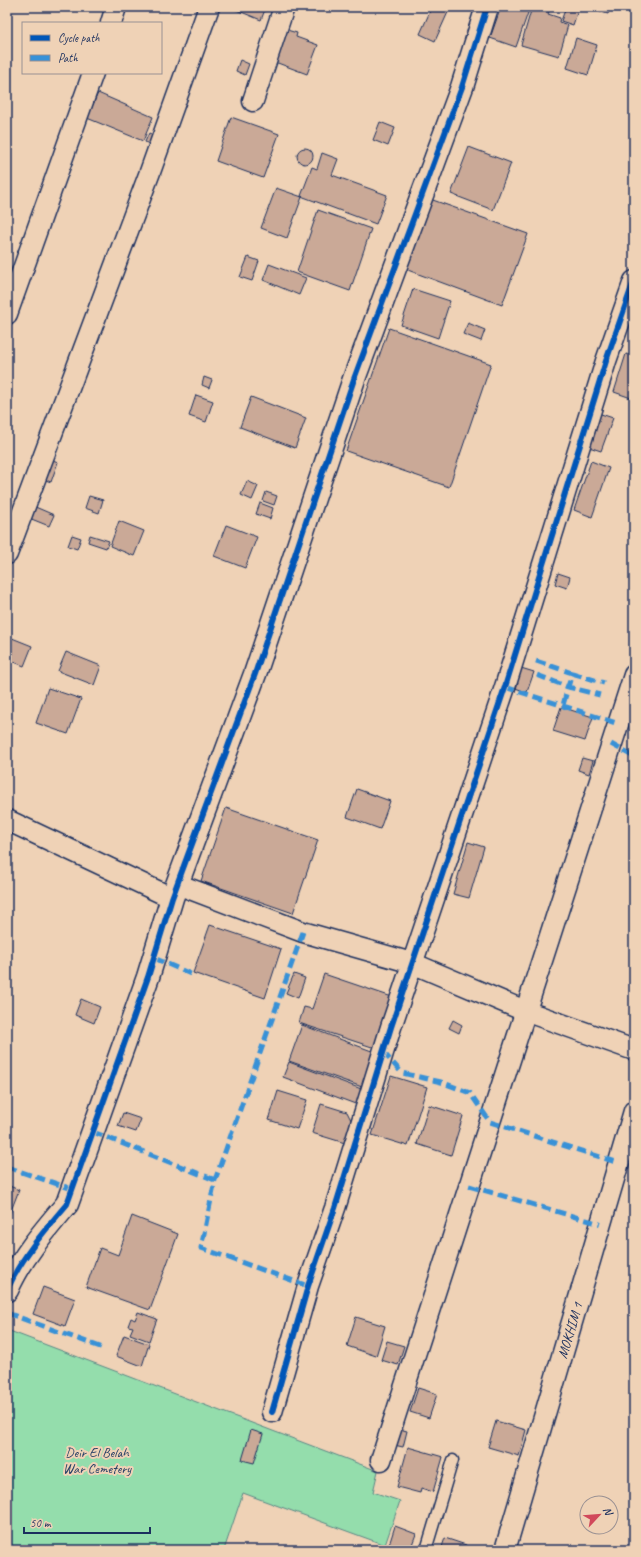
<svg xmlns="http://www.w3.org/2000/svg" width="641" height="1557" font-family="Caveat,sans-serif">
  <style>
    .green { fill: #94ddac; stroke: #588685 }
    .building { fill: #caa997; stroke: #1b2f5e }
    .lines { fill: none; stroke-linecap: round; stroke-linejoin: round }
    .service-casing { stroke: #1b2f5e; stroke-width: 13 }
    .minor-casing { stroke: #1b2f5e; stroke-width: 23 }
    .tertiary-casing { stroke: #1b2f5e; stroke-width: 25 }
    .service { stroke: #efd2b6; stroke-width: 10 }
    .minor { stroke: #efd2b6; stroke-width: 20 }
    .tertiary { stroke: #efd2b6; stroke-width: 22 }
    .quiet { stroke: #3891d7; stroke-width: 5; stroke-dasharray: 10 5; stroke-linecap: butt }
    .cycleway-casing { stroke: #efd2b6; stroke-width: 8 }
    .cycleway { stroke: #0057b8; stroke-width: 6 }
    .labels { text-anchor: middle; stroke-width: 4; stroke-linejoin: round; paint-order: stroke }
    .street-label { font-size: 14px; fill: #1b2f5e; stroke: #efd2b6 }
    .park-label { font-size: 14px; fill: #274066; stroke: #efd2b6 }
  </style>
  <rect width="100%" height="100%" fill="#efd2b6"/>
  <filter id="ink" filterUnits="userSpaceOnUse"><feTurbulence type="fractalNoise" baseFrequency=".025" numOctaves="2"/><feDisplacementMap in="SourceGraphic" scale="8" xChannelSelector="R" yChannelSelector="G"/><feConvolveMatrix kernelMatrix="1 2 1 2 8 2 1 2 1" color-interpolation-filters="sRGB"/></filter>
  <g filter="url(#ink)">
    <!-- green -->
    <path class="green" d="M7,1330l371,141 -5,21 27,9 -15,44 -142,-52 -19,57h-217z"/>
    <!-- building -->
    <path class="building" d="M229,7h37l-5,13z
      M432,7h9l8,3 -14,31 -15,-7z
      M501,7h29l-14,40 -26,-9z
      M532,7l17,5 -1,2 12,4 -1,4 9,3 -9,31 -38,-11z
      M566,7l12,3 -5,15 -12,-4z
      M595,7h15l-2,7 -14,-4z
      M287,30l10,3 -1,4 22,8 -11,29 -32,-12z
      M576,38l21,7 -9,30 -21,-7z
      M240,60l9,4 -4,11 -9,-4z
      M98,93l55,24 -10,24 -56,-23z
      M231,117l48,17 -16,44 -47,-17z
      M380,122l15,6 -7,18 -15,-6z
      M149,133l8,4 -4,9 -8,-4z
      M469,147l42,16 -18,47 -42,-16z
      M297 156a8 8 0 1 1 16 0a8 8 0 1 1-16 0Z
      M322,153l16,6 -6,16 55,20 -11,29 -75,-28 11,-29 5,2z
      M276,188l26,9 -15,41 -26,-10z
      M430,199l98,35 -26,71 -97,-36z
      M318,210l53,19 -21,62 -53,-19z
      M248,257l11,4 -7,20 -12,-4z
      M269,264l37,14 -7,17 -36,-15z
      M413,289l37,12 -12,37 -37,-13z
      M468,323l17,7 -4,11 -18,-7z
      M389,328l102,36 -42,123 -103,-36z
      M626,354l8,2v43l-20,-7z
      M204,377l8,3 -3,8 -7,-3z
      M196,395l17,6 -7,21 -17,-6z
      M251,397l55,21 -11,30 -55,-21z
      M598,413l15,5 -12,33 -15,-5z
      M50,459l8,3 -7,20 -8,-3z
      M591,461l18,7 -17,49 -18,-7z
      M247,481l11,5 -6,14 -11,-5z
      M266,492l11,4 -3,9 -11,-4z
      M89,496l14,4 -4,13 -14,-5z
      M260,503l13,5 -3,11 -14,-5z
      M33,506l21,9 -5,11 -20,-8z
      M119,521l25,10 -10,25 -24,-10z
      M226,525l31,12 -12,31 -31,-12z
      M72,535l9,3 -4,11 -9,-3z
      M90,535l19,6 -3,7 -18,-6z
      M558,573l12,4 -3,11 -12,-4z
      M7,636l25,10 -8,20 -17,-7z
      M66,652l35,14 -7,19 -36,-14z
      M521,668l13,4 -7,20 -12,-4z
      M48,688l33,11 -13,35 -32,-11z
      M561,707l32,10 -8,24 -32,-10z
      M582,758l11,3 -4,13 -11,-4z
      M357,789l33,12 -10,28 -33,-12z
      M226,808l92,32 -25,73 -92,-32z
      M468,842l16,5 -15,51 -16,-4z
      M210,925l71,24 -16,49 -72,-25z
      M294,974l11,4 -7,20 -12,-5z
      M324,974l71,24 -17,51 -79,-26 5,-16 8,2z
      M81,999l19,8 -6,16 -19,-8z
      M453,1020l9,5 -3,8 -10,-5z
      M302,1025l75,28 -12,35 -76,-27z
      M289,1062l75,28 -6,15 -75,-28z
      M391,1076l36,11 -19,59 -36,-11z
      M278,1091l29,9 -10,29 -28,-9z
      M321,1104l26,8 6,12 -8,19 -33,-10z
      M429,1105l34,11 -12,39 -34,-11z
      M123,1113l18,6 -5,13 -18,-6z
      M7,1185l12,5 -12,31z
      M132,1216l46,18 -28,76 -64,-23 14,-39 18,7z
      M43,1287l32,12 -10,27 -32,-12z
      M138,1312l19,7 -8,22 -19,-7 3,-7 -5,-1 3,-8 4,2z
      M356,1317l29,9 -9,30 -29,-10z
      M124,1335l25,9 -7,22 -26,-10z
      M387,1341l17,5 -6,19 -17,-5z
      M418,1388l19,6 -8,24 -19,-6z
      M496,1421l30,9 -7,26 -31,-9z
      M399,1429l8,2 -4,16 -9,-2z
      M251,1430l12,4 -9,29 -12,-3z
      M408,1447l35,10 -10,35 -12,-4 -1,5 -23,-6z
      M395,1526l21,8 -6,16h-7l-14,-5z
      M445,1538l21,7 -2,5h-23z"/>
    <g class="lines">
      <!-- service casing -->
      <g class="service-casing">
        <path id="service" d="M426,1550l27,-90"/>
      </g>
      <!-- minor casing -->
      <g class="minor-casing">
        <g id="minor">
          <path d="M111,23l5,-16"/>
          <path d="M253,101l31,-94"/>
          <path d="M7,314l86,-241"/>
          <path d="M7,554l143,-382 59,-165"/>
          <path d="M7,820l165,78"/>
          <path d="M177,884l126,48 109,31 113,48 109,39"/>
          <path d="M272,1412l36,-126 27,-78 56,-181 114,-340 101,-326 28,-80"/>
          <path d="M381,1460l253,-785"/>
          <path id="s1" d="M505,1550l129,-439"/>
        </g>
      </g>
      <!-- tertiary casing -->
      <g class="tertiary-casing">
        <path id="tertiary" d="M7,1290c14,-32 37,-59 60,-86l81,-227 24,-79 83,-224 99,-295 108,-292 25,-80"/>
      </g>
      <!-- service -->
      <use href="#service" class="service"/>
      <!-- minor -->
      <use href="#minor" class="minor"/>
      <!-- tertiary -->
      <use href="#tertiary" class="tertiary"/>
      <!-- quiet -->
      <path class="quiet" d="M536,661l36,12 -9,32
        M572,673l32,10
        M537,675l31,12 32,8
        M505,687l114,37
        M611,744l23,13
        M303,932l-88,248 -14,68 107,38
        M154,958l39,17
        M383,1052l19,21 39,9 29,11 20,29 129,41
        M93,1132l122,48
        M7,1167l65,22
        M469,1186l131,38
        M7,1313l96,35"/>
      <!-- cycleway casing -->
      <g class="cycleway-casing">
        <path id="cycleway" d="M7,1290c14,-32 37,-59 60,-86l81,-227 24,-79 83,-224 99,-295 108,-292 25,-80
          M272,1412l36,-126 27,-78 56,-181 114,-340 101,-326 28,-80"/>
      </g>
      <!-- cycleway -->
      <use href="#cycleway" class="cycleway"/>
    </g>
  </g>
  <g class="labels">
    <!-- street labels -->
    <g class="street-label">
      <text dy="5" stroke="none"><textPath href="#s1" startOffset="229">MOKHIM 1</textPath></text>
    </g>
    <!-- park labels -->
    <g class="park-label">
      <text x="97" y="1457">Deir El Belah<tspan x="97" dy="16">War Cemetery</tspan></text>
    </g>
  </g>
  <!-- margin -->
  <rect width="641" height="1557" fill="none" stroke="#efd2b6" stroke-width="24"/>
  <rect x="12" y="12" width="617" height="1533" fill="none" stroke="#1b2f5e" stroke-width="1.5" filter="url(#ink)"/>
  <!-- legend -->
  <rect x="22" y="22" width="140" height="52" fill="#efd2b6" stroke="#9a9193"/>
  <rect x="30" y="35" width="20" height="6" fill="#0057b8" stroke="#9a9193"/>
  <text x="58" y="42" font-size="12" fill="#1b2f5e">Cycle path</text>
  <rect x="30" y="55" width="20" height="6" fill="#3891d7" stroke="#9a9193"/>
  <text x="58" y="62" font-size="12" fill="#1b2f5e">Path</text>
  <!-- north arrow -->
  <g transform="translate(599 1515) rotate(64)"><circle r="19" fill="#efd2b6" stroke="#9a9193"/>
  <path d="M0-3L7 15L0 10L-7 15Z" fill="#d1495b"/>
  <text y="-6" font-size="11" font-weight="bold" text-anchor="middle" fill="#1b2f5e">N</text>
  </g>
  <!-- scale -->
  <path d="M24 1527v6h126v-6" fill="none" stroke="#1b2f5e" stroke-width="2"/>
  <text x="30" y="1527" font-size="12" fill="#1b2f5e" stroke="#efd2b6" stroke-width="3" paint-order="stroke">50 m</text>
</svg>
